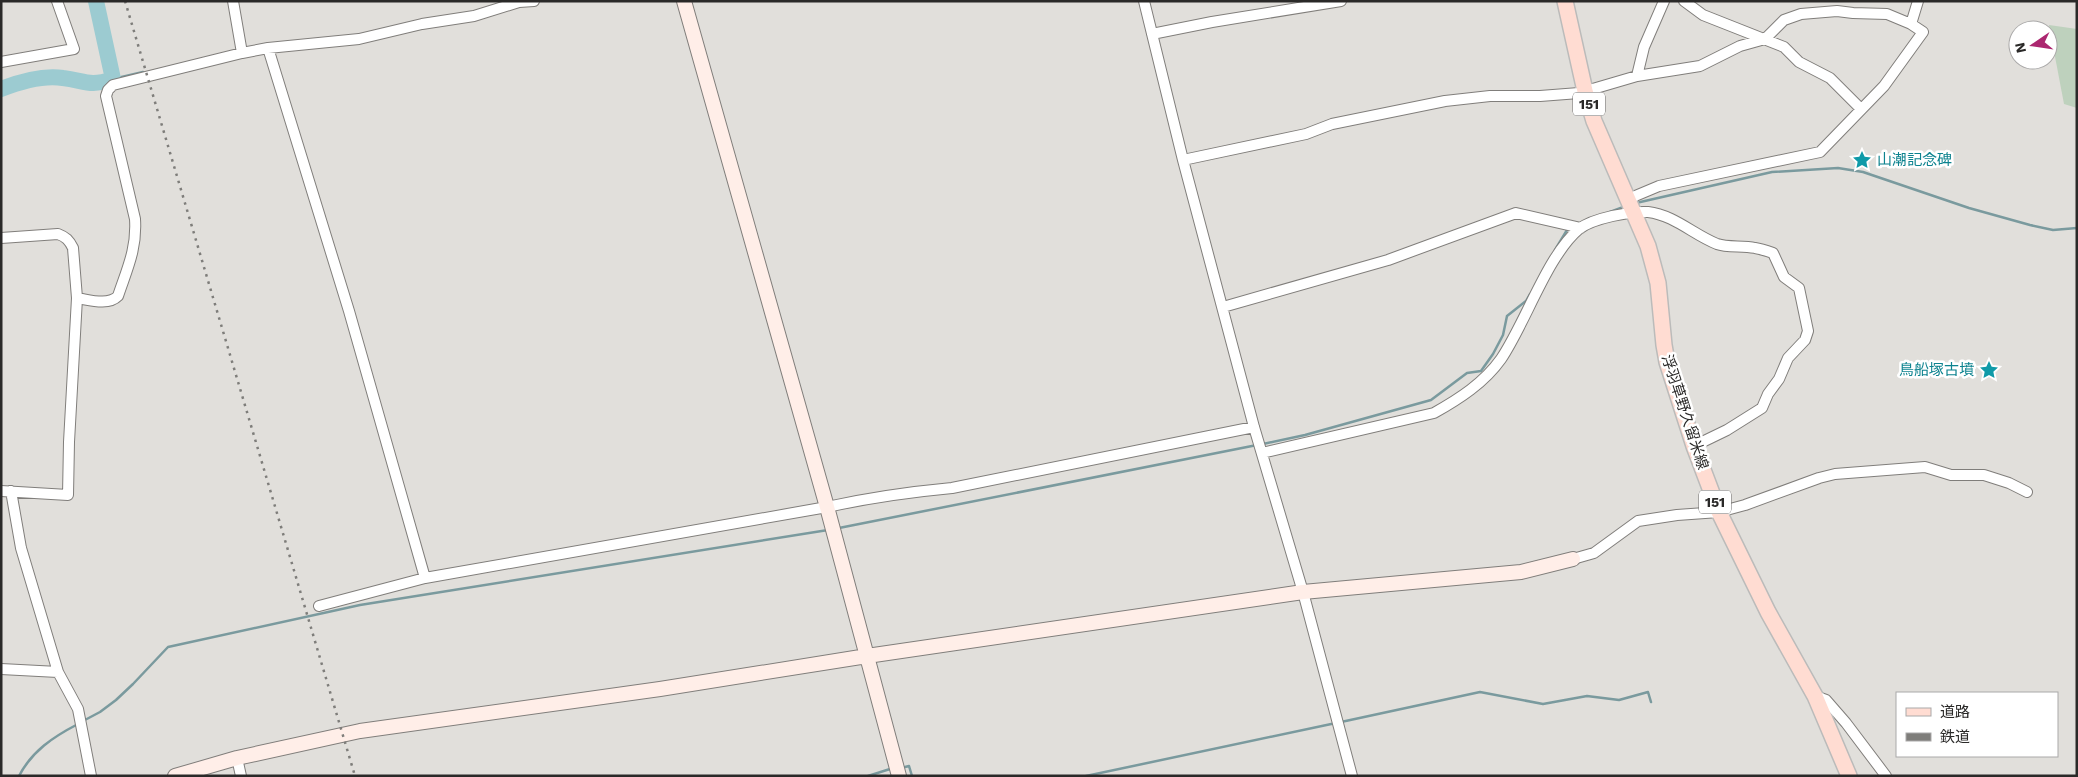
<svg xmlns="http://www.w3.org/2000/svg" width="2078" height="777" font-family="'Work Sans','Noto Sans JP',sans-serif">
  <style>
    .green { fill: #bed1bd }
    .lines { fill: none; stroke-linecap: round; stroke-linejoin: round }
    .stream { stroke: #7a9a9e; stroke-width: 2.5 }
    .river { stroke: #9ccbd1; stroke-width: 16 }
    .street-casing { stroke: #807e7b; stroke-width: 12 }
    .secondary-casing { stroke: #807e7b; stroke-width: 16 }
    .primary-casing { stroke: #bbbbba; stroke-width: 18 }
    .street { stroke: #fff; stroke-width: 10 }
    .secondary { stroke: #ffeee8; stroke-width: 14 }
    .primary { stroke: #ffdcd2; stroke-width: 15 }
    .rail { stroke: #7e7d7a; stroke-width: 2.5; stroke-dasharray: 2.5 5; stroke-linecap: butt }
    .labels { text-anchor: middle; stroke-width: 5; stroke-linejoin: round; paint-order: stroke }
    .shield { fill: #fff; stroke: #6a6968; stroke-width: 1 }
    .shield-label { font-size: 14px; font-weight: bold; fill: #2a2928 }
    .culture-label { font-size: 15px; fill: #0d838f; stroke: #fff; text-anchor: start }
    .street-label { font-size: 15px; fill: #2a2928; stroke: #fff }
  </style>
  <rect width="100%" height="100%" fill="#e1dfdb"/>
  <!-- green -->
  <path class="green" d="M2049,25l28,4v79l-13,-4z"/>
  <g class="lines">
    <!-- stream -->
    <path class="stream" d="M113,79l30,-7
      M1636,203l136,-31 66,-4 25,4 106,36 61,17 23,5 24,-2
      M1610,212l16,-6
      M1555,250l12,-20 3,-2
      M1263,444l42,-9 126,-35 36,-27 14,-2 12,-17 10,-19 4,-19 19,-15 4,-7
      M839,528l418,-83
      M83,721l17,-9 16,-12 17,-16 35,-37 192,-42 468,-75
      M1341,722l139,-30 63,12 44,-8 32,4 29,-8 3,10
      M905,767l4,-1 3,10
      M19,776c13,-25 34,-39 59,-52
      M868,776l22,-7
      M1086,776l250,-53"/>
    <!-- river -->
    <path class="river" d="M1,89c18,-7 43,-14 62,-11 23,3 26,9 50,1l-17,-78"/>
    <!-- street casing -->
    <g class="street-casing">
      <path id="street" d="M233,1l9,52
        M1144,1l39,159 71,267 49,165 49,184
        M1684,1l19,14 81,32 15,15 31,16 31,31
        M1911,24l7,-23
        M1152,34l60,-12 129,-21
        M268,48l81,263 76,267
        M1,62l73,-13 -17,-48
        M1637,76l7,-29 20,-46
        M1183,160l123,-26 26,-10 113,-23 45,-5h50l39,-3 58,-17 63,-10 40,-20 25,-7 19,-19 17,-6 36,-3 16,2 34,1 24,10 12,8 -39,54 -64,66 -161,34 -31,13
        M1,238l57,-4c8,3 11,6 15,14l4,50 -8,144 -1,53 -67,-4
        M77,298c13,2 31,8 41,-2 9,-27 19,-47 17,-77l-29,-123 2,-6 5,-5 129,-32 26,-5 91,-9 63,-15 52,-8 45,-14 15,-1
        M1223,307l165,-47 128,-47 65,15
        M1262,453l172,-40c25,-14 50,-30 67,-54 25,-37 46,-103 78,-130 14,-11 52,-18 69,-17 26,3 46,23 69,32 11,4 26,1 38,4 6,1 12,3 18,5l11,24 15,11 9,43 -3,9 -17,18 -9,21 -11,15 -6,14 -35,22 -33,16
        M11,491l10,57 37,124 20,37 13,67
        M1573,559l21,-6 44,-32 39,-6 42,-3 26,-7 74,-27 16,-4 90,-7 26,8h33l25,8 18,9
        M319,606l106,-28 402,-71c41,-9 82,-15 125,-19l302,-61
        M1,669l57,3
        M1815,696l11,4 20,23 40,53
        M237,758l4,18"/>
    </g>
    <!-- secondary casing -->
    <g class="secondary-casing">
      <path id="secondary" d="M684,1l143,506 72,269
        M175,776l62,-18 123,-27 300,-42 207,-33 436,-64 218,-20 52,-13"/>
    </g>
    <!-- primary casing -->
    <g class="primary-casing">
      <path id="primary" d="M1565,1l20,90 9,30 54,125 10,37 6,62 3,17 27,84 25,66 49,100 47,84 34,80"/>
    </g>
    <!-- street -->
    <use href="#street" class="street"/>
    <!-- secondary -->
    <use href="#secondary" class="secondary"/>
    <!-- primary -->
    <use href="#primary" class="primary"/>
    <!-- rail -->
    <path class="rail" d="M125,1l230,775"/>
  </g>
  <!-- icons -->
  <defs>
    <g id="sight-bare" transform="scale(1.5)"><path d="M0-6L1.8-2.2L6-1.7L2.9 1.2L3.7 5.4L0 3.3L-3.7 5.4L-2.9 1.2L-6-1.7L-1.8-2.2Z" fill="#0f9aa8" stroke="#fff" stroke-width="2.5" paint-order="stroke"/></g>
  </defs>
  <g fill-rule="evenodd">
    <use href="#sight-bare" x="1862" y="160"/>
    <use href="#sight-bare" x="1989" y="370"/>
  </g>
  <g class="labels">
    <!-- shield labels -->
    <g class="shield">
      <rect x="1573" y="92.5" width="32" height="23" rx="4"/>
      <rect x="1699" y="490.5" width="32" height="23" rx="4"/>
    </g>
    <g class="shield-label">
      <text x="1589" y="109">151</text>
      <text x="1715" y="507">151</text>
    </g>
    <!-- culture labels -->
    <g class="culture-label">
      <text x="1877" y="165">山潮記念碑</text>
      <text x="1974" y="375" text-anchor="end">鳥船塚古墳</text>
    </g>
    <!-- street labels -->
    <g class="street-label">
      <text transform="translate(1685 412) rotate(72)" y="5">浮羽草野久留米線</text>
    </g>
  </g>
  <!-- border -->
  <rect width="2078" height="777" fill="none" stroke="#2a2928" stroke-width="5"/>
  <!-- legend -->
  <rect x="1896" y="692" width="162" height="65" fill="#ffffff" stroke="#aaa9a9"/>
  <rect x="1906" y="708" width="25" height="8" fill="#ffdcd2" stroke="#aaa9a9"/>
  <text x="1940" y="717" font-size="15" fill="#2a2928">道路</text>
  <rect x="1906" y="733" width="25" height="8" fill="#7e7d7a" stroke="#aaa9a9"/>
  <text x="1940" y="742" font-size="15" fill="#2a2928">鉄道</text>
  <!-- north arrow -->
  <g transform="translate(2033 45) rotate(257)"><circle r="24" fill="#ffffff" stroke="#aaa9a9"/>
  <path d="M0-4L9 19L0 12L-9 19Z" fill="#ac2770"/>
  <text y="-8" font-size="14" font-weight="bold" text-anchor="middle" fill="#2a2928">N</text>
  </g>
</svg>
